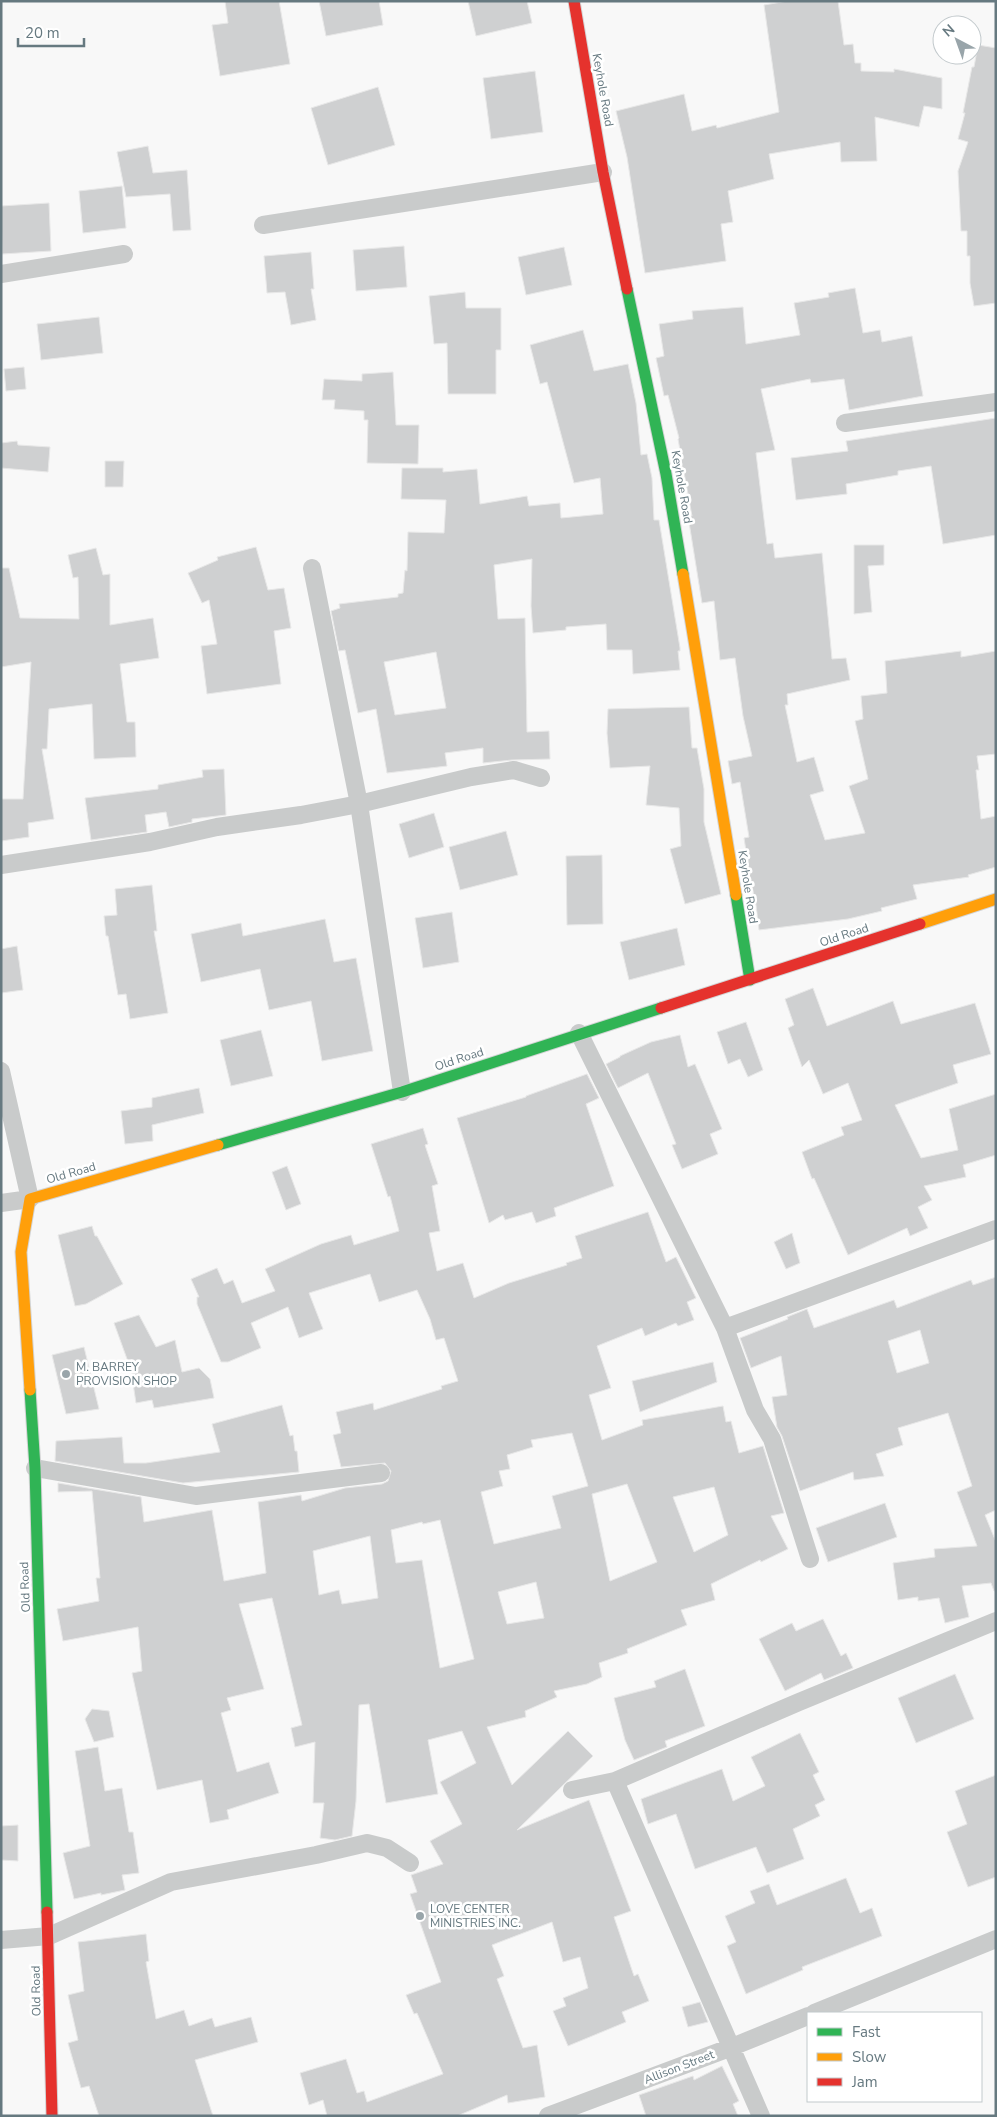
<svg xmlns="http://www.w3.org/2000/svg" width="997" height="2117" font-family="'Nunito Sans',sans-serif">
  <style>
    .building { fill: #cfd0d1; stroke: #e8e8e8; fill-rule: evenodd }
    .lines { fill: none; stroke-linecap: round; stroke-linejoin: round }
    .fast-casing { stroke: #d3d4d5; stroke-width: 13 }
    .slow-casing { stroke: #d3d4d5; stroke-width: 13 }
    .jam-casing { stroke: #d3d4d5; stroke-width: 13 }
    .street { stroke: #c9cbcb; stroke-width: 18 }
    .fast { stroke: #30b455; stroke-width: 11 }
    .slow { stroke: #ff9f0a; stroke-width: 11 }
    .jam { stroke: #e5322d; stroke-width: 11 }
    .poi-dot { fill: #99a5aa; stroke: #fff; stroke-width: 2 }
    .labels { text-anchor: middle; stroke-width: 5; stroke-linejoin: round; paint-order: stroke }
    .street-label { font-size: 12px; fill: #667980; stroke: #fff }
    .poi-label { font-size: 12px; fill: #667980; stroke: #fff; text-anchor: start }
  </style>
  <rect width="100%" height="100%" fill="#f8f8f8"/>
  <!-- building -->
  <path class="building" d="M225,1h54l11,63 -70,12 -8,-51 16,-2z
    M319,1h60l4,24 -57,11z
    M468,1h59l5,22 -56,13z
    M788,1h50l6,44 9,-1 2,19h6v8l33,1v-3l48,9v31l-18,-3 -5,21 -44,-10 2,44 -36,1 -1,-20 -71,12 5,25 -46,12 5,31 -12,2 5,37 -81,12 -18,-116 -11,-46 68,-17 8,37 24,-6 1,3 62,-16 -15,-107z
    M978,45l18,3v255l-22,3 -4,-23v-27h-3v-25h-6l-3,-60 10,-29 -10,-3 7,-26h-2l9,-46h2z
    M535,71l8,61 -52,7 -8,-61z
    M378,87l17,58 -67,20 -17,-57z
    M148,146l5,27 34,-3 4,60 -18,1 -3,-37 -44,3 -9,-45z
    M122,186l4,42 -43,5 -4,-42z
    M49,203l2,48 -49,3 -1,-48z
    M404,246l3,41 -51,4 -3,-41z
    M564,247l8,38 -46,10 -8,-38z
    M311,252l3,37h-3l5,31 -25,5 -6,-33 -18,1 -3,-37z
    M855,288l8,45 17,-3 2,12 30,-6 11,60 -74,14 -5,-31 -33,4 -1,-4 -49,10 14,61 -19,3 11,91 6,-1 2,15 47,-5 10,106 14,-1 4,22 -63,14 1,11h-3l12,57 17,-5 10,34 -14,4 15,45 40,-7 -16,-47 19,-7 -13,-58 8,-2 -2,-23 26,-3 -2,-32 76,-10v6l35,-6v103l-19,2 2,14h-3l5,49 15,-3v51l-28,8 1,2 -56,8 4,14 -36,9 1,3 -34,8 -89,11 -3,-25 -4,-19 -3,1 -3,-16 3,-1 -5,-32 5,-1 -9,-55 -8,2 -4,-23 24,-5 -9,-40 -8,-58 -15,2 -6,-59 -12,2 -14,-87h4l-9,-49 -4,1 -3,-18h4l-2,-11 1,-1 -11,-43 -4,1 -8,-38 8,-2 -5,-32 34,-5 -1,-8 51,-4 3,37 54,-9 -6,-32 35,-6 -1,-4z
    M465,292l1,16h35v42h-5v44h-48l-1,-51 -13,1 -5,-48z
    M99,317l4,36 -62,7 -4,-36z
    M583,330l11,41 34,-7 8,39 5,52 6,-1 5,24 2,42h5l21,128v3h-2l2,19 -47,4 -1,-24h-25l-1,-26 -40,3v3l-33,3 -2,-27 1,-47 -38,6 4,54 27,-1 2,114 22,-1 1,28 -38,1 -29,3v-15l-38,5 2,13 -60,7 -11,-64 -18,4 -13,-63 -6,1 -8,-40 9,-3 -1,-4 59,-7v-3l5,-1 2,-23 2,1 1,-39 36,1 2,-33 -45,-1 1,-31h41v4l34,-3 3,35 47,-8 2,10 31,-3 1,15 42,-4 -3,-36 -26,5 -27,-101 -7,2 -10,-39zM436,652l10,56 -51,7 -11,-53z
    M24,367l2,22 -20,2 -2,-22z
    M393,372l3,53h23l-1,39 -51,-1 1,-43h-4v-9l-30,-2 1,-9h-13l2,-21 38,2v-7z
    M996,418v117l-53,9 -12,-78 -33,5v4l-52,9 1,10 -51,6 -5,-42 57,-7 -2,-10z
    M17,441l1,4 32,2 -2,25 -47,-4v-25z
    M105,461h19l-1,26h-18z
    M854,545h30v20l-16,1 4,46 -18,2z
    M256,547l12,43 16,-2 7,40 -17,3 7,53 -74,10 -6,-48 16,-2 -8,-44 -7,3 -14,-30 30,-13 -1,-3z
    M96,548l7,27 7,-1v51l43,-7 6,40 -39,6 7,58h8l1,35 -42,2 -2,-55 -43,5 -2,40h-5l12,70 -26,4 1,14 -28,4v-42h22l8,-137 -30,5v-99h8l11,50 59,1 -1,-42 -5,1 -5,-23z
    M689,707l3,41h5l7,41v33l17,72 -36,10 -15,-55 11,-3 -2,-38 -33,-3 4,-39 -40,2 -3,-35 1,-24z
    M224,769l2,46 -34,4v3l-23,5 -3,-15 -21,3 2,17 -56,8 -6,-42 73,-9v-4l45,-8 -1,-7z
    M434,813l10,34 -35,11 -10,-34z
    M506,831l12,44 -58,15 -11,-43z
    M602,855l1,69 -36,1 -1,-69z
    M152,885l5,46h-3l14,82 -38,6 -4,-25 -8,1 -10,-59h-2l-2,-20 13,-1 -2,-26z
    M452,912l7,50 -36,6 -8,-50z
    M325,919l9,43 22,-4 17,93 -51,10 -11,-60 -42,9 -9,-41 -59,13 -10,-48 50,-11 2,13z
    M677,928l8,37 -56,15 -9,-38z
    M17,946l6,44 -22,3v-44z
    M813,988l14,38 66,-25 8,23 74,-21 16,51 -38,11 5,18 -63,22 26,53 37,-8 -9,-41 47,-15v61l-33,10 3,12 -42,9 8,14 -14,7 10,21 -18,8 -3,-8 -59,27 -34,-77 -2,1 -10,-27 42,-17 -3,-8 21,-7 -14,-37 -25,11 -14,-34 -7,7 -14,-39 6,-3 -9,-26z
    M746,1022l17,48 -15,7 -8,-18 -12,5 -11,-32z
    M261,1030l12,46 -42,10 -11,-46z
    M680,1035l8,32 7,-3 27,65 -12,5 8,20 -36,15 -10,-24 4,-1 -28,-71 -30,15 -12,-24 14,-7v-1l31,-14z
    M587,1074l12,24 -13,6 28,82 -60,22 2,8 -20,7 -4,-11 -27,8 -2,-5 -14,8 -32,-105 69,-21v-1z
    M199,1088l5,25 -52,12 1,16 -28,3 -4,-33 31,-4v-9z
    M423,1128l5,16 -3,1 13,39 -6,2 8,45 -11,2 8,38 26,-8 11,35 35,-15 58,-18 -1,-2 16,-5 -7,-22 73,-24 18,50 10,-5 20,41 -9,4 7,18 -16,6 -2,-3 -31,13 -3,-8 -45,18 14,42 -22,7 13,45 41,-15 -1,-5 81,-14 3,16 5,-1 8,32 24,-7 21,67 -13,3 17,33 -27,13 -1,-2 -49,24 4,16 -34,10 6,15 -60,24 1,4 -29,10 3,14 -15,7 -33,7 3,6 -32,14 1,6 -39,10 25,58 56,-54 25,25 -76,74 72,-30 42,111 -17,6 20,59 4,-2 11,27 -27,11 4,10 -58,24 -15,-35 13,-5 -3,-8 25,-10 -8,-31 -17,5 -11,-40 -60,23 12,31 -7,3 26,69 14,-3 8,52 -37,6 -1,-8 -50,21h-130l-4,-16 -14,5 -9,-32 46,-14 11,34 7,-2 3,11 76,-28 -26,-61 -3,1 -8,-19 35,-13 -31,-88 7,-2 -6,-17 32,-11 -13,-23 32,-17 -22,-42 36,-19 -14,-32 -34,9 10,54 -52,9 -17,-99 -10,1 -3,96 -4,35 -17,4 -15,-2 4,-35h-11l2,-61 -20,5 -4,-19 11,-3 -30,-127 -33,6 25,85 -37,9 4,12 -10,3 16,59 32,-10 10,31 -52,17 2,9 -19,4 -8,-43 -45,10 -25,-117 10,-2 -4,-44 -75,14 -6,-32 42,-8 -3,-23h4l-8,-87 -34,1v-9l83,14 3,25 68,-12 12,71 42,-8 -8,-71 43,-7 1,6 43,-13 37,-4 6,-3 3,-10 -6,-8 -44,4 -8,-32 8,-2 -5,-21 37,-9 1,7 68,-21 -1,-3 17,-5 -14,-43 -8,2 -6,-21 -13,-29 -38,12 -9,-28 -61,19 14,36 -24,9 -11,-31 -37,16 10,25 -33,14h-7l-24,-58v-7h2l-8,-18 26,-11 7,16 9,-4 9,23 33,-12 -10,-22 56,-25 30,-9 3,10 45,-14 -9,-35 -2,1 -17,-53zM572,1433l16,53 -36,10 9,32 -67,16 -13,-52 22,-6 -4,-15 11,-2 -3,-14 26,-8 -2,-7zM627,1484l30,78 -47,19 -18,-87zM714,1487l14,48 -34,17 -21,-55zM440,1520l34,139 -34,9 -18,-108 -26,3 -5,-33 31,-8 1,2zM370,1536l8,62 -36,6 -3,-14 -20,5 -6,-44zM536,1582l8,36 -37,6 -9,-32z
    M287,1166l14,38 -15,6 -14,-38z
    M92,1226l3,10h2l26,48 -37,20 -11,2 -17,-71z
    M792,1233l8,30 -14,6 -12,-27z
    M996,1277v233l-11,5 11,27v49h-2l-3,-8 -29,3 7,31 -24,6 -6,-25 -21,3v-4l-20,3 -5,-37 42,-6 -1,-8 43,-3 -20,-54 15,-6 -24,-73 -50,15 5,17 -27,9 8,22 -30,4 -1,-8 -53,19 -18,-55 -5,-9 -5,-30 15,-2 -6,-39 -30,12 -11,-30 48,-19 -1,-2 20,-8 7,19 80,-28 3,8 74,-28 2,5zM920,1330l9,33 -32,10 -9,-32z
    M139,1315l17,32 19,-7 7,32 17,-4 11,11 4,19 -60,10 -2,-8 -16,3 -5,-33 -17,-47z
    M84,1347l15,62 -33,5 -14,-59z
    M713,1362l4,20 -77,30 -8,-31z
    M282,1405l8,31 3,-1 2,16h2l2,21 -116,11 -128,-22 1,-20 66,-4 2,26h22l74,-11 -8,-28z
    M885,1503l12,34 -69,25 -12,-34z
    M823,1619l18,37 5,-3 7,15 -29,12 -3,-7 -36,18 -26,-52 33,-16 4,8z
    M685,1669l20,57 -40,15 2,6 -33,13 -9,-20 -11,-42 42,-11 -2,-6z
    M955,1674l19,45 -58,24 -18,-45z
    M92,1709l17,2 5,26 -20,5 -9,-23z
    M800,1733l19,39 -6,3 12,25 -10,5 5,11 -27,13 11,30 -37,14 -11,-26 -61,22 -19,-55 -28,10 -7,-25 81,-30 11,32 32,-15 -14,-29z
    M98,1747l7,44 17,-3 7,44h4l6,41 -17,2 3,15 -24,5v-2l-27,6 -11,-46 27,-7 -15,-95z
    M996,1775v102l-28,10 -21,-55 20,-8 -12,-33z
    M18,1825v36l-17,-1v-34z
    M846,1878l14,35 12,-5 10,28 -80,31 1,3 -57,24 -19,-48 9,-4 -11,-26 30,-13 -5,-12 19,-7 8,21z
    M146,1934l3,27 -3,1 10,57 28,-9 5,16 23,-8 3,9 36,-10 7,25 -63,18 18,56h-114l-10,-30 -8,2 -13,-45 10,-3 -10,-45 16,-4 -6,-49z
    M700,2002l8,20 -20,5 -6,-20z
    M722,2066l17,35 -6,3 5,12h-92l-7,-21 54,-19 1,4z"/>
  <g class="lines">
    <!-- fast casing -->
    <g class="fast-casing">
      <path id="fast" d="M627,289l39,185 17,100
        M736,895l14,85
        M218,1145l184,-53 259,-84
        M30,1390l5,78 12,444"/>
    </g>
    <!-- slow casing -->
    <g class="slow-casing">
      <path id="slow" d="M683,574l53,321
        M920,924l76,-25
        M30,1390l-9,-138 9,-53 188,-54"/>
    </g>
    <!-- jam casing -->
    <g class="jam-casing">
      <path id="jam" d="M574,1l29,171 24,117
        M661,1008l259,-84
        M47,1912l5,204"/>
    </g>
    <!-- street -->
    <path class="street" d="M263,225l340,-53
      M1,274l123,-20
      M845,423l151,-21
      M312,568l47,236 43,288
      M1,865l149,-23 67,-15 84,-12 58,-11 112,-27 43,-7 27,8
      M579,1033l146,295 30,82 17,29 38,120
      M1,1071l29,128 -29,4
      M725,1328l271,-99
      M35,1468l161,28 185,-23
      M615,1781l146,335
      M572,1790l43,-9 184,-79 197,-81
      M1,1940l48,-4 122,-54 145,-27 51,-12 20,5 23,15
      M814,2013l182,-74
      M548,2116l184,-69 76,-31"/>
    <!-- fast -->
    <use href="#fast" class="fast"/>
    <!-- slow -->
    <use href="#slow" class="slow"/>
    <!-- jam -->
    <use href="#jam" class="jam"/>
  </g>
  <!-- markers -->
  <g class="poi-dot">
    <circle cx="66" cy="1374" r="5"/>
    <circle cx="420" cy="1916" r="5"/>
  </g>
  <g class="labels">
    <!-- street labels -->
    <g class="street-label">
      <text transform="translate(603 90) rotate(80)" y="4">Keyhole Road</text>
      <text transform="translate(682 487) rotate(80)" y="4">Keyhole Road</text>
      <text transform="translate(748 887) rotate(81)" y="4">Keyhole Road</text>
      <text transform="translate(844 935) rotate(-18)" y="4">Old Road</text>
      <text transform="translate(459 1059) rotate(-18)" y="4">Old Road</text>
      <text transform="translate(71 1173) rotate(-16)" y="4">Old Road</text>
      <text transform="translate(25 1587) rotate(-92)" y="4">Old Road</text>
      <text transform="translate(36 1991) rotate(-91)" y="4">Old Road</text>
      <text transform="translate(679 2067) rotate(-21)" y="4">Allison Street</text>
    </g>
    <!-- poi labels -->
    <g class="poi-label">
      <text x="76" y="1371">M. BARREY<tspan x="76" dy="14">PROVISION SHOP</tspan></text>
      <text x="430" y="1913">LOVE CENTER<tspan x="430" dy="14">MINISTRIES INC.</tspan></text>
    </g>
  </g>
  <!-- border -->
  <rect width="997" height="2117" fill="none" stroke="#667980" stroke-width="5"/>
  <!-- legend -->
  <rect x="807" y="2012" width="175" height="90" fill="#ffffff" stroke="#c2c9cc"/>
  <rect x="817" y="2028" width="25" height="8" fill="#30b455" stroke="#c2c9cc"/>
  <text x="852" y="2037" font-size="15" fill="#667980">Fast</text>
  <rect x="817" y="2053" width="25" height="8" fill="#ff9f0a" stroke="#c2c9cc"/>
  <text x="852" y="2062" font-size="15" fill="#667980">Slow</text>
  <rect x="817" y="2078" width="25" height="8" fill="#e5322d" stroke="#c2c9cc"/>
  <text x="852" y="2087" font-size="15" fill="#667980">Jam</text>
  <!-- north arrow -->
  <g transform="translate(957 40) rotate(319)"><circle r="24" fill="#ffffff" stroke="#c2c9cc"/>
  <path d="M0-4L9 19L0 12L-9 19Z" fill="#99a5aa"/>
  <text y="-8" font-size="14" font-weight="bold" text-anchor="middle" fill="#667980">N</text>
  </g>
  <!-- scale -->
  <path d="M18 38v8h66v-8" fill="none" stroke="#667980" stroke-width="2.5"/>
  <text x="25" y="38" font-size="15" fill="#667980" stroke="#ffffff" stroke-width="4" paint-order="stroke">20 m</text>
</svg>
